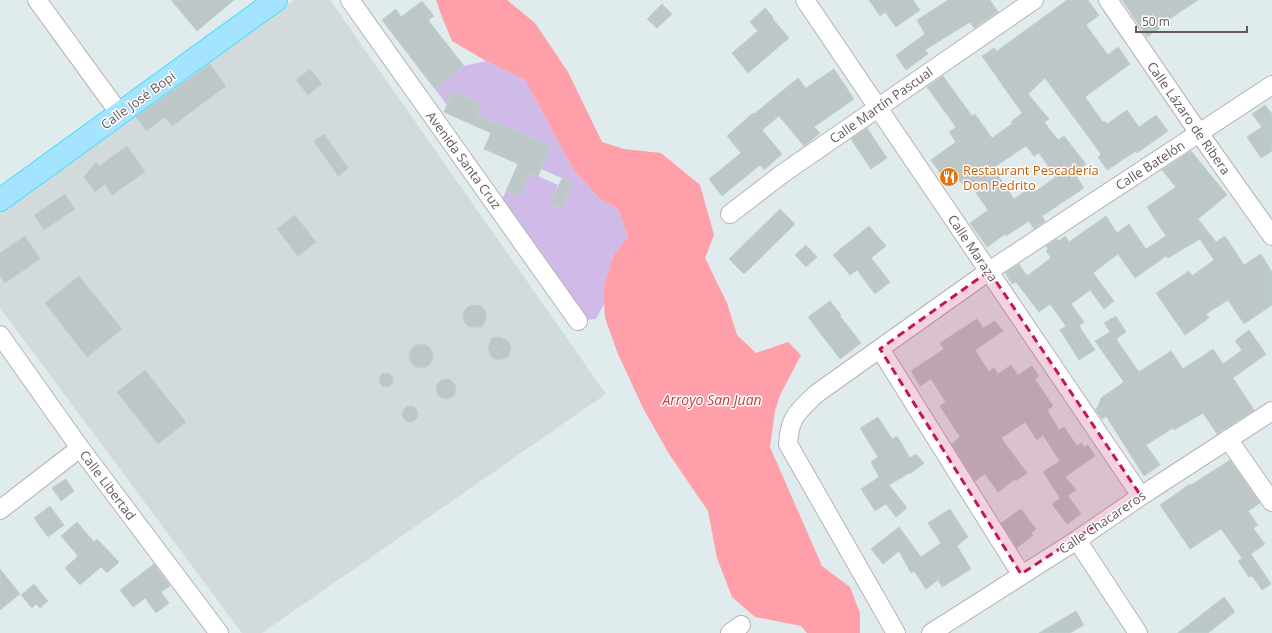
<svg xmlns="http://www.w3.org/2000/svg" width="1272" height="633" font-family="'Open Sans',sans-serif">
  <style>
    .industrial { fill: #d3dadc }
    .green { fill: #cfbae8 }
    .water { fill: #ff9fa9 }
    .building { fill: #bdc7c8; stroke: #bed0d3; fill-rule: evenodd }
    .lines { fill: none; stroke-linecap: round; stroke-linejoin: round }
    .minor-casing { stroke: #bab2b2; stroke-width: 20 }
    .major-casing { stroke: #4addfe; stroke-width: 24 }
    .minor { stroke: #fff; stroke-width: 18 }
    .major { stroke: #a4e4ff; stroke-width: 22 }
    .marked { fill: #c2185b; fill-opacity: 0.2; stroke: #c2185b; stroke-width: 3; stroke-dasharray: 8 5; stroke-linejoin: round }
    .labels { text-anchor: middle; stroke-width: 3; stroke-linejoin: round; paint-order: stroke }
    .street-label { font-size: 13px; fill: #635959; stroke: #fff }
    .food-label { font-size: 13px; fill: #c56008; stroke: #fff; text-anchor: start }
    .water-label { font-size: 14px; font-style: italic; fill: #cd383b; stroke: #fff }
  </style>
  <rect width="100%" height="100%" fill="#e0ebee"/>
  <!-- industrial -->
  <path class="industrial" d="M294,0h36l276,394 -344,239h-20l-242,-325v-96z"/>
  <!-- green -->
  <path class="green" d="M486,61l39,19 48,89 26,29 19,11 10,28 -14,17 -11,34 1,16 -8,15 -18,2 -80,-113 8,-17 25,-18 27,12 -8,19 12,5 11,-26 -32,-14 10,-23 -74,-32 5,-11 -29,-11 -6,13 -12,-16 29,-23z"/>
  <!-- water -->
  <path class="water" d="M436,0h71l28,23 33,49 34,70 22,7 37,4 39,32 14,50 -9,23 22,45 10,32 19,18 32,-11 13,13 -21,40 -5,16 -5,36 52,119 28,21 10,26v20h-53l-6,-7 -46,-9 -23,-20 -15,-39 -9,-47 -39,-57 -26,-46 -25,-54 -13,-36 -2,-30 11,-34 14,-17 -10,-28 -19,-11 -26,-29 -48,-89 -39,-19 -34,-20 -10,-24z"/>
  <!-- building -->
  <path class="building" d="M171,0h63l-37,31z
    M869,0h44l7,10 -24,17 -11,-15 -5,4z
    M948,0h42l8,12 -24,16 -4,-6 -45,28 3,4 -22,16 -10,-15 29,-21 -8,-14z
    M1067,0h21l11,15 -13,10 22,30 10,-8 12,17 -45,33 18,25 1,-1 3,3 20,-14 12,17 17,-12 12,16 -31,22 -1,-2 -29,19 -9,-13 3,-3 -56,-76 -17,16 21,25 -5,3 14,18 6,-4 22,28 -12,9 10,15 -42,28 3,5 -11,8 -5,-8 -23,15 -1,-2 -18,13 -17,-24 18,-13 -19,-27 -5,3 -6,-7 -9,7 -18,-26 25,-18 -7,-10 7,-5 -29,-40 16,-11 29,40 3,-2 17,24 21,-15 -2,-1 11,-9 -40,-57 12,-8 3,3zM1026,146l8,10 5,-3 17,24 -20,14 -3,-5 -19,13 -21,-31z
    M1122,0h76l-39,26 1,2 -13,9z
    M422,1l12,15 -6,4 36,46 -29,23 -53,-69 14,-11 5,8z
    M662,4l10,10 -15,14 -10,-9z
    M765,8l8,9 -1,1 17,20 -41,35 -16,-20 26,-22 -8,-9z
    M210,64l16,22 -54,40 -7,-9 -19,14 -10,-14z
    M310,69l12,15 -14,11 -12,-15z
    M834,69l20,30 -40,28 6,6 -16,13 -25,-30 -17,14 20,24 -18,16 -4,-5 -38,31 -13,-17 32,-26 -14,-17 26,-23 1,1 44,-36 8,10z
    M453,92l29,11 -5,11 74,32 -13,30 -7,-3 -11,24 -14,-6 12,-27 -34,-15 7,-16 -47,-21z
    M1265,105l7,9v37l-11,7 -14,-21 15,-10 -10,-13z
    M867,128l20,30 -16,11 -20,-30z
    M324,134l24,34 -10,8 -24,-35z
    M127,146l18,26 -33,23 -7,-11 -10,8 -11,-15 12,-15 3,4z
    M1191,151l36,44 -29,24 18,23 9,-6 19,29 17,-11 11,18v33l-28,19 -16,-24 -22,14 3,4 -24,17 -29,-42 33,-22 3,5 22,-16 -14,-21 -32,19 -2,-2 -31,22 -17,-24 -25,19 21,28 -10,8 -14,-19 -19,14 13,18 -5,4 16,24 -16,10 -19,-30 6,-4 -16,-22 -11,8 -23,-30 -4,2 -7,-11 14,-9 8,12 24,-18 -5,-7 2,-2 -2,-3 11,-7 2,2 6,-5 4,6 37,-26 11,17 12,-9 17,25 20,-13 -19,-29 29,-20 -14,-17z
    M562,178l11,5 -11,26 -12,-5z
    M65,194l10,15 -31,21 -10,-15z
    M780,209l15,15 -51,50 -15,-15z
    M295,215l21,27 -18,14 -21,-27z
    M869,226l17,20 -15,12 19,24 -15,12 -18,-24 -7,5 -17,-20z
    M25,236l15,23 -35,24 -5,-7v-23z
    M806,245l11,12 -11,10 -11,-12z
    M79,276l43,53 -35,28 -42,-54z
    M830,301l11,14 -1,1 21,27 -21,16 -32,-42z
    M473,305l8,1 5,6v8l-4,7h-13l-5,-5 -1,-7 1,-4 5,-5z
    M1116,316l10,16 -10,7 23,33 32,-21 12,18 30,-20 10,15 19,-14 -7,-9 14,-11 17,24 -33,24 21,32 -37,24 -14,-21 -29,17 -1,-2 -27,17 14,20 -16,11 -38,-60 -4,3 -7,-10 3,-2 3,-9 23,-16 -29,-41 15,-9 -6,-9z
    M977,319l6,9 12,-7 8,10 -28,19 14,22 5,-4 4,6 13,-9 7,10 14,-9 7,10 -4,3 18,27 -6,4 12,20 5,-3 13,19 5,-3 2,4 4,-2 7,11 -30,21 11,13 -8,6 13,18 -14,10 -15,-20 8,-6 -17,-26 17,-11 -17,-26 -6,5 -12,-18 -24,16 26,35 -11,8 -1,-2 -17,13 -13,-18 -10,7 -23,-37 8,-7 -20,-31 6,-4 -15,-23 -11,7 -9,-15 33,-22 -4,-6z
    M500,337l7,3 4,7 -2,8 -3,3 -7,2h-3l-6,-5 -2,-7 4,-10z
    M409 356a12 12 0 1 1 24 0a12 12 0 1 1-24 0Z
    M145,370l41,52 -28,22 -41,-52z
    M379 380a7 7 0 1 1 14 0a7 7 0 1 1-14 0Z
    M436 389a10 10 0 1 1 20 0a10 10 0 1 1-20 0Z
    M402 414a8 8 0 1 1 16 0a8 8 0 1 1-16 0Z
    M878,417l14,22 5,-3 13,22 6,-4 8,9 -14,11 -1,-1 -20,12 18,23 -11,9 -10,-13 -11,7 -14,-22 18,-12 -8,-15 7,-5 -18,-29z
    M1230,460l30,43 -12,8 10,14 -5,3 12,16 -14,10 20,30 -9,6 -10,-14 -3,1 -11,-16 4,-3 -21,-29 -31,20 -30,-44 30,-21 1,1z
    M66,479l8,12 -13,10 -9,-13z
    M50,506l14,19 -16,12 -14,-19z
    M950,509l18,28 -11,9 14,23 -29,18 -4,-7 -12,9 -12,-18 -3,2 -12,-22 -16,13 -12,-15 28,-22 22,30 20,-14 -13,-20z
    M1021,509l15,20 -5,4 2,2 -16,13 -16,-25z
    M77,522l17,20 3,-3 22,23 -12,11 -6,-6 -21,18 -15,-17 13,-12 -17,-20z
    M154,564l16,22 -9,6 8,11 -13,10 -11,-15 -12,9 -13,-17z
    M0,569l20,25 -20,16z
    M34,584l14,17 -8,7 -4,-4 -4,4 -11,-13z
    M1224,597l11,15 -27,21h-30z
    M1076,611l8,14 -14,8h-31z"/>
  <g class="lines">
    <!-- minor casing -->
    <g class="minor-casing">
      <path id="minor" d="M37,0l83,114
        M350,0l228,321
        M805,0l336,496
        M1108,0l91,133 73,103
        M730,214l52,-40 252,-174
        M0,335l80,113 139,185
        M880,349l141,225
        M1228,439l44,63
        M0,510l80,-62
        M1077,540l61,93
        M730,633l11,-8
        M896,633l-108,-189c2,-28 9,-31 28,-50l173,-123 283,-186
        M931,633l146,-93 64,-44 131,-85"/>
    </g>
    <!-- major casing -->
    <g class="major-casing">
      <path id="major" d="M0,200l276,-200"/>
    </g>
    <!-- minor -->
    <use href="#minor" class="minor"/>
    <!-- major -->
    <use href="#major" class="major"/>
  </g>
  <!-- marked area -->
  <path class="marked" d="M989,271l152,225 -120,78 -141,-225z"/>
  <!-- icons -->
  <defs>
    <g id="restaurant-disc" transform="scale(1)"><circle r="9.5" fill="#e8710a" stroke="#fff"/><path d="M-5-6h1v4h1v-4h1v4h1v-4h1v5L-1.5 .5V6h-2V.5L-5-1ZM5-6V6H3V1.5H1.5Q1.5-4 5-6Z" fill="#fff"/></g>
  </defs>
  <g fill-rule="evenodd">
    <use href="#restaurant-disc" x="949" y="177"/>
  </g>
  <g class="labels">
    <!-- street labels -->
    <g class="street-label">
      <text transform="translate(138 100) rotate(-36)" y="5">Calle José Bopi</text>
      <text transform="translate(881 105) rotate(-35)" y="5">Calle Martín Pascual</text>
      <text transform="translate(1189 118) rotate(55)" y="5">Calle Lázaro de Ribera</text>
      <text transform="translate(464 160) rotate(54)" y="5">Avenida Santa Cruz</text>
      <text transform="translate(1150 165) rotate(-33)" y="5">Calle Batelón</text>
      <text transform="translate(973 248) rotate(56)" y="5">Calle Maraza</text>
      <text transform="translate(108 485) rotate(53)" y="5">Calle Libertad</text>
      <text transform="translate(1102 522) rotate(-34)" y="5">Calle Chacareros</text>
    </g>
    <!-- food labels -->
    <g class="food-label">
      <text x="963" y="175">Restaurant Pescadería<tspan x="963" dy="15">Don Pedrito</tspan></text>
    </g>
    <!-- water labels -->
    <g class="water-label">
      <text x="712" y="405">Arroyo San Juan</text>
    </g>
  </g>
  <!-- scale -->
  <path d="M1136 26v6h111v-6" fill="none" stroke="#635959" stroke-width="2"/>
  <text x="1142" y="26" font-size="12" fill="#635959" stroke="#ffffff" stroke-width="3" paint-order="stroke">50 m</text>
</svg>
